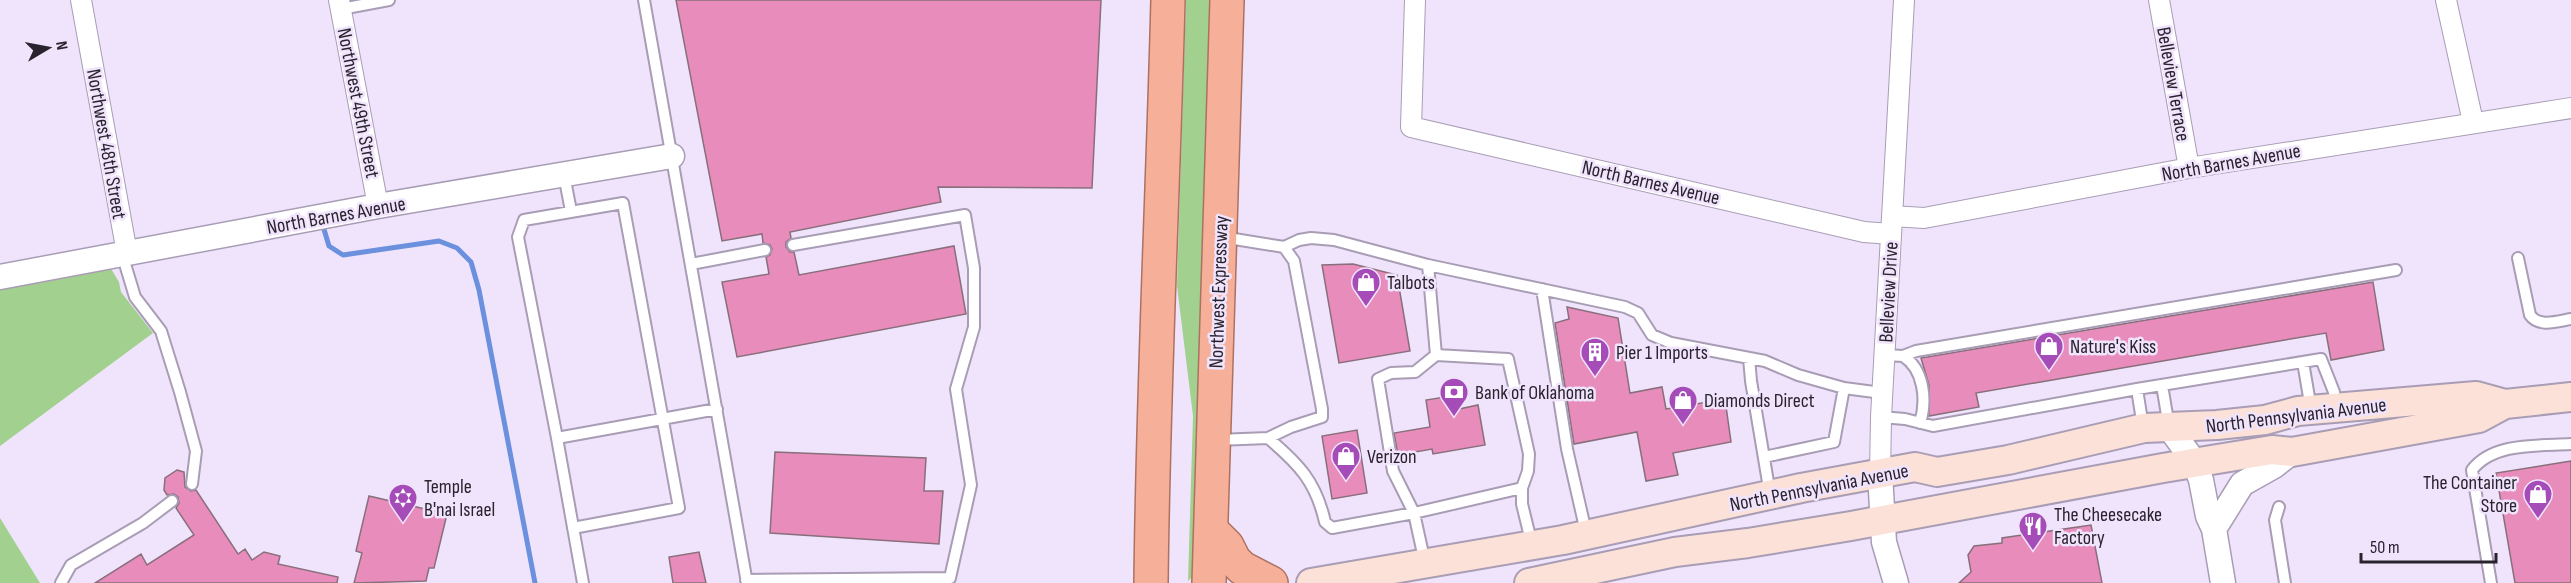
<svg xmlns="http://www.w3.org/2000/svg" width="2571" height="583" font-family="'Sofia Sans Condensed',sans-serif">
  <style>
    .green { fill: #a2d08e }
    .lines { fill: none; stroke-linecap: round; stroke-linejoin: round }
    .stream { stroke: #6b90de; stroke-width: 5 }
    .building { fill: #e78cbb; stroke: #886f7b; stroke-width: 1.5 }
    .service-casing { stroke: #a89db4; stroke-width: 14 }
    .minor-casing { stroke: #a89db4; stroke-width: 22 }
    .tertiary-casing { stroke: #a89db4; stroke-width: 27 }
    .secondary-casing { stroke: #a89db4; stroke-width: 32 }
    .trunk-casing { stroke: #ad7162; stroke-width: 36 }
    .service { stroke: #fff; stroke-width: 10 }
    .minor { stroke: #fff; stroke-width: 20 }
    .tertiary { stroke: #fff; stroke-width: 24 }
    .secondary { stroke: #fce1d8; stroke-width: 28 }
    .trunk { stroke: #f6af98; stroke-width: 33 }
    .labels { text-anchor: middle; stroke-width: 5; stroke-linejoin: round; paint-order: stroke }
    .street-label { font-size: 20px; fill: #28232d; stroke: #f0e4fd }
    .poi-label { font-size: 20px; fill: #28232d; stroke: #f0e4fd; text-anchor: start }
  </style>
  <rect width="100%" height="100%" fill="#f0e4fd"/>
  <!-- green -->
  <path class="green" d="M1186,0h26l-19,576 -5,5 5,-165 -16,-130z
    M110,267l9,15 2,10 32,41 -153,113v-164z
    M0,518l40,65h-40z"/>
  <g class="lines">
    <!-- stream -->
    <path class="stream" d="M323,226l6,20 14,9 96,-14 18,7 14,14 8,28 56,293"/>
  </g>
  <!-- building -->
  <path class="building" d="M676,0h425l-9,188 -154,-1 3,15 -151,30 1,6 -5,4v5l4,5h4l5,23 155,-29 12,68 -229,43 -15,-75 47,-8 -3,-17 4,-2 2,-6 -2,-4 -7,-2 -1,-9 -40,7z
    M1353,264l44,11 13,76 -71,12 -17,-98z
    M2373,282l11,68 -53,10 -5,-27 -350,60 3,14 -50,9v-31l-8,-27z
    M1567,307l51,11 12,75 32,-6 4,22 59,-10 6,43 -58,11 5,22 -32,6 -9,-49 -63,12 -19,-121 14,-4z
    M1457,395l2,14 19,-4 7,40 -52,9 -1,-5 -34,6 -4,-22 36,-6 -4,-27z
    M1357,430l10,63 -35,6 -10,-63z
    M775,452l151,6 -2,33h19l-4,53 -169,-11z
    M2571,461v122h-56l-19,-110z
    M177,470l7,2 1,15 6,4 5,-1 42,64 7,-5 7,11 12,-8 16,4 -2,8 60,13 -1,6h-242l46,-29 6,11 47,-30 -18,-27 3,-5 -1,-6 -4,-3 -7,1 -3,-5 1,-12z
    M369,496l78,18 -13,54h-5l-3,13 -72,2 8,-30 -6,-2z
    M2091,525l11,58h-143l12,-11 -3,-17 6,-9 28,-3v-5z
    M699,552l7,31h-33l-4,-26z"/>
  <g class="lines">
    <!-- service casing -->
    <g class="service-casing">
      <path id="service" d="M644,0l103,583
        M341,9l48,-9
        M564,175l7,36
        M1284,247l15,-7 12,-2 23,2 94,25 8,90 72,4 21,95 -1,17 -6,17v16l10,41
        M122,254l13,43 26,34 19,61 16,59 -4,33
        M2518,258l12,57c9,13 28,6 41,4
        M691,264l74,-14
        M1428,265l197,42 13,6 14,22 19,8 94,18 33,14 46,13 38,5
        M1542,289l25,160 19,83
        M1436,355l-21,17 -24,1 -13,6 15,92 21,42 108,-25
        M1885,355l18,1 13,-5 480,-81
        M1903,356c21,13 24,44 17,67
        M1749,358l2,23 19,113
        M2303,362l8,47
        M2162,385l7,42
        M2137,389l6,38
        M1881,417l24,2 28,7 204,-37 184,-30 13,33 2,16
        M557,438l-39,-201 6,-17 99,-17 56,305 -106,20
        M1268,438c31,26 48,44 57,84l7,6 82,-15 11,50
        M1217,440l51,-2 23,-11 31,-10v-8l-28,-148 -10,-14 -62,-10
        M1764,457l70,-15 10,-54
        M2279,507l-4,13 10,63
        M746,580l204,-2 21,-93 -15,-96 18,-62v-59l-9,-53 -172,30
        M61,583l10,-18 72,-42 29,-22
        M583,583l-26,-145 160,-29
        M2491,583l-19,-113c21,-28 67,-24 99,-26"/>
    </g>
    <!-- minor casing -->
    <g class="minor-casing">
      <path id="minor" d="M81,0l46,253
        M339,0l39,206
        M1415,0l-4,127 453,105 27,2
        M2159,0l30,168
        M2446,0l27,122
        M1892,216l32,2 265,-50 382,-60
        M1880,474l1,-57 23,-417"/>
    </g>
    <!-- tertiary casing -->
    <g class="tertiary-casing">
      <path id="tertiary" d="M0,277l378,-71 294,-50
        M2169,427l26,36 6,17 7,36 6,13 9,54
        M1880,474l4,68 12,41
        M2214,529l28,-45 32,-18 18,-14"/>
    </g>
    <!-- secondary casing -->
    <g class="secondary-casing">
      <path id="secondary" d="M1311,583l252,-43 238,-52 114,-21 22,5 71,-12 136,-32 73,-3 48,-5 33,-9 178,-15 29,8
        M1529,583l146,-31 73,-9 103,-17 312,-58 109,-18 20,2 187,-34 26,-14 66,-7"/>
    </g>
    <!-- trunk casing -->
    <g class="trunk-casing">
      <path id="trunk" d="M1211,530l16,16 7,14 8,8 29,15
        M1151,583c2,-194 12,-389 17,-583
        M1209,583l18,-583"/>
    </g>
    <!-- service -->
    <use href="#service" class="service"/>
    <!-- minor -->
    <use href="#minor" class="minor"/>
    <!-- tertiary -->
    <use href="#tertiary" class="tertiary"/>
    <!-- secondary -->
    <use href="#secondary" class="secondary"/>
    <!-- trunk -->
    <use href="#trunk" class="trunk"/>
  </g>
  <!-- icons -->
  <defs>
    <g id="shop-pin" transform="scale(1.5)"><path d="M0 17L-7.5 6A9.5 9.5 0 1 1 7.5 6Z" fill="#a54cb8" stroke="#f0e4fd"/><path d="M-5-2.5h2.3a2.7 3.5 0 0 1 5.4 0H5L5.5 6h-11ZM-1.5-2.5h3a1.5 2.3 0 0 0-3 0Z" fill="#fff"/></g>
    <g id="building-pin" transform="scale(1.5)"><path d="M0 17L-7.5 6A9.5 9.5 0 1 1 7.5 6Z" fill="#a54cb8" stroke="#f0e4fd"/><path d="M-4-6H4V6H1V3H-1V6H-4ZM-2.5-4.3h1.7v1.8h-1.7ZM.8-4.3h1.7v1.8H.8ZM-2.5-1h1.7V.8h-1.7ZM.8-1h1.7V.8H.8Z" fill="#fff"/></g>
    <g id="bank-pin" transform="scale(1.5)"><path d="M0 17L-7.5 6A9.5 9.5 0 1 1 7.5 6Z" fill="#a54cb8" stroke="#f0e4fd"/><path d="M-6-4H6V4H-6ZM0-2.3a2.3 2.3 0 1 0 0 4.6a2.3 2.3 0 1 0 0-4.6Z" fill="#fff"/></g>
    <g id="synagogue-pin" transform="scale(1.5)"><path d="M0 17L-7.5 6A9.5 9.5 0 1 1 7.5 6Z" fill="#a54cb8" stroke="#f0e4fd"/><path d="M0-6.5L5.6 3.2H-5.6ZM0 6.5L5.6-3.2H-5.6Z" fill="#fff"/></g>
    <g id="restaurant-pin" transform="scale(1.5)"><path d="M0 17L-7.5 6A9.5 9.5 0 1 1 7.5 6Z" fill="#a54cb8" stroke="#f0e4fd"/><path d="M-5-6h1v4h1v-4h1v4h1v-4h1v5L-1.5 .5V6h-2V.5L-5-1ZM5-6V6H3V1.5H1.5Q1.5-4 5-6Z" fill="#fff"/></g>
  </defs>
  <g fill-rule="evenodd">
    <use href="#shop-pin" x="1366" y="282"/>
    <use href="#shop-pin" x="2049" y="346"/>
    <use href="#building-pin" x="1595" y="352"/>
    <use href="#bank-pin" x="1454" y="392"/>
    <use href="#shop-pin" x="1683" y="400"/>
    <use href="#shop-pin" x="1346" y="456"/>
    <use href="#shop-pin" x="2538" y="494"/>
    <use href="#synagogue-pin" x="403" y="498"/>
    <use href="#restaurant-pin" x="2033" y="526"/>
  </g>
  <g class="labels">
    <!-- street labels -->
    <g class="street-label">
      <text transform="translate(2174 84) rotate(80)" y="7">Belleview Terrace</text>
      <text transform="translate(359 103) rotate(79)" y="7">Northwest 49th Street</text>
      <text transform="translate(107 144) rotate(80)" y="7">Northwest 48th Street</text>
      <text transform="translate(2231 162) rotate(-10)" y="7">North Barnes Avenue</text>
      <text transform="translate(1651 182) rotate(13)" y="7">North Barnes Avenue</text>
      <text transform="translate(336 215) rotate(-10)" y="7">North Barnes Avenue</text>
      <text transform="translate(1218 292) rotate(-88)" y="7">Northwest Expressway</text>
      <text transform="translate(1888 292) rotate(-87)" y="7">Belleview Drive</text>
      <text transform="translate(2296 415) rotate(-7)" y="7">North Pennsylvania Avenue</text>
      <text transform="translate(1819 487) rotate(-11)" y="7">North Pennsylvania Avenue</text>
    </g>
    <!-- poi labels -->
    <g class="poi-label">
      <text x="1387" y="289">Talbots</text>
      <text x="2070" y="353">Nature's Kiss</text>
      <text x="1616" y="359">Pier 1 Imports</text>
      <text x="1475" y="399">Bank of Oklahoma</text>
      <text x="1704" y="407">Diamonds Direct</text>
      <text x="1367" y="463">Verizon</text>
      <text x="2517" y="489" text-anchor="end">The Container<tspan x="2517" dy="23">Store</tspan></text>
      <text x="424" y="493">Temple<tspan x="424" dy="23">B'nai Israel</tspan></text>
      <text x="2054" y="521">The Cheesecake<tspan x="2054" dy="23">Factory</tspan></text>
    </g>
  </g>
  <!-- north arrow -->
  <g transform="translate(48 48) rotate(80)" stroke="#f0e4fd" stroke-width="4.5" paint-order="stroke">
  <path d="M0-4.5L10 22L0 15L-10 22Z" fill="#28232d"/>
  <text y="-9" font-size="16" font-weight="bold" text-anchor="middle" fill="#28232d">N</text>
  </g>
  <!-- scale -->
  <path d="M2361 553v9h135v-9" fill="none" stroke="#28232d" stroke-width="3"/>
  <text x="2370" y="553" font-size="18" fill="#28232d" stroke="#f0e4fd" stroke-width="4.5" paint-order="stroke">50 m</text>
</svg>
